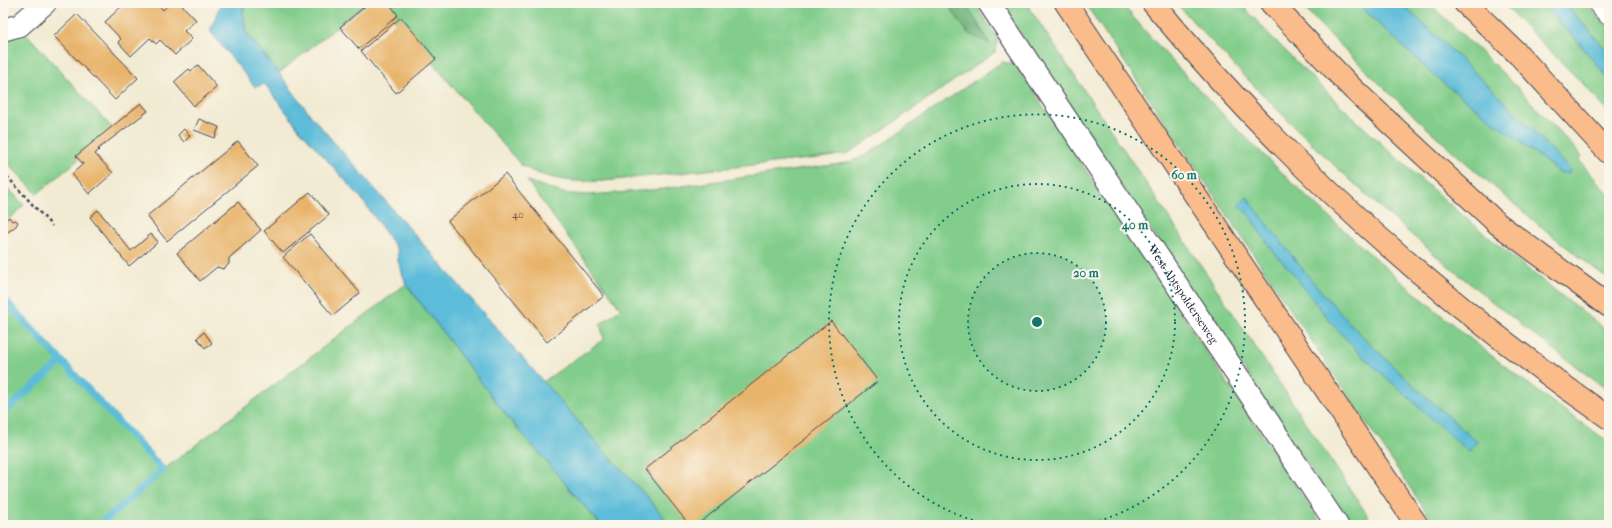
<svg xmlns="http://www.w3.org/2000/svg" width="1612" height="528" font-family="'IM FELL French Canon',serif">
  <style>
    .green { fill: #82cd8b; stroke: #527863 }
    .forest { fill: #69b077; stroke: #466959 }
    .water { fill: #5bbcd9; stroke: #3e6f8a }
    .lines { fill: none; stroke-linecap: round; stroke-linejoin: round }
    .stream { stroke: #5bbcd9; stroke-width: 7 }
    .building { fill: #e8b46b }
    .minor-casing { stroke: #414052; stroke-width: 24 }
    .highway-casing { stroke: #414052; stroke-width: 24 }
    .path { stroke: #414052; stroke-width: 2.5; stroke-dasharray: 3 3; stroke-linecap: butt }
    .minor { stroke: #fff; stroke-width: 22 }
    .highway { stroke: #f9bc8a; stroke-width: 22 }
    .ring { fill: none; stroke: #0f766e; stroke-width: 2; stroke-dasharray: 2 4 }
    .labels { text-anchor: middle; stroke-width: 4; stroke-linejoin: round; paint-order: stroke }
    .number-label { font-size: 10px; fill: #544647 }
    .street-label { font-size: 12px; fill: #22223b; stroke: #fbf7ec }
    .centre { fill: #0f766e; stroke: #fbf7ec; stroke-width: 2 }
    .ring-label { font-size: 12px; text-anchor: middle; font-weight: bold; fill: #0f766e; stroke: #fbf7ec; stroke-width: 4; stroke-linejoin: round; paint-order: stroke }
  </style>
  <rect width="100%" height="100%" fill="#fbf7ec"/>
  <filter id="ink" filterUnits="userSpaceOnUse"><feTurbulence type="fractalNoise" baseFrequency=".025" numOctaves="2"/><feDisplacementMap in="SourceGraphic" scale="8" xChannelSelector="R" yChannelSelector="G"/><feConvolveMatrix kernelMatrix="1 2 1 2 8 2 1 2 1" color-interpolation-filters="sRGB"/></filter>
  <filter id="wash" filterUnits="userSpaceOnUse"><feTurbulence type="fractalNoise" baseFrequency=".012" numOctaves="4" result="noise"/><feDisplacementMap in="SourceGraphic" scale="16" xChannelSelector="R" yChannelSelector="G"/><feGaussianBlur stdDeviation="0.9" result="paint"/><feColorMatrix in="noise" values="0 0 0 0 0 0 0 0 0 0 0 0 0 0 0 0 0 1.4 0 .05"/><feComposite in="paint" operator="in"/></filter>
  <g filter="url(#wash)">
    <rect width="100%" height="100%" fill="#f2ebd3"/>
    <!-- green -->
    <path class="green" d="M245,3h122l-88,70 -33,-40 -3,-21z
      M380,3h567l21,30 22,10 -25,-40h9l24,35 -3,14 -138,96 -11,6 -18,3 -224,24c-31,1 -56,0 -83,-16z
      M1000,3h26l348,522h-26z
      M1085,3h36c76,90 161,172 249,251 76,67 155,131 239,188v83h-174z
      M1176,3h64c112,122 238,230 369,329v59c-106,-78 -209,-161 -303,-253 -45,-44 -88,-89 -130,-135z
      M1299,3h130l81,77 72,76 -3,4 30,35v84c-43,-31 -85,-66 -125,-101 -65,-55 -126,-114 -185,-175z
      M1502,3h38l34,34 35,42v34l-20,-23z
      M1564,3h21l24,26v24z
      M22,29l92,101 -77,64 -34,-36v-118z
      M1002,62l13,2 307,461h-652l-23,-28 -43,-46 -61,-69 61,-43 -4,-15 21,-15 -94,-128 36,12 22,2 31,-2 46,-4 184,-26 19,-7z
      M3,183l21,22 -21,20z
      M406,284l100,131 95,110h-598v-227l160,172z"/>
    <!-- forest -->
    <path class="forest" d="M947,3h18l25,41 -22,-11z"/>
    <!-- water -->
    <path class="water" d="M221,3h24l-2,9 3,21 33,40 33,44 292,334 43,46 23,28h-69l-95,-110 -100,-131 -8,-23 -1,-12 -36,-51 -62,-69 -34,-45 -10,3 -45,-56z
      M1357,3h44c58,54 115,108 169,167l-2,4 -9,-2 -126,-97z
      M1540,3h24l45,50v26l-35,-42z
      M1247,197c31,41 62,82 97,120 42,45 88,85 133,125l-8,10 -111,-100 -23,-25 -45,-57 -18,-20 -23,-35 -10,-10z"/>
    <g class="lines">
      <!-- stream -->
      <path class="stream" d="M3,298l160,172 -64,55
        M3,413l59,-52"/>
    </g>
    <g id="blocks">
      <!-- building -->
      <path class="building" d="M125,3h32l6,7 7,-7h10l16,17 -12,11 8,8 -17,16 -15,-15 -4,4 -6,-6 -19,18 -13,-14 3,-3 -16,-17z
        M369,3h20l9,12 -39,34 -19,-22z
        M77,14l61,64 -23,22 -61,-64z
        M401,17l35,42 -40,34 -35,-42z
        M198,65l19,22 -23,19 -20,-24 15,-13 2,2z
        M141,103l7,8 -50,38 1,1 -4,4 18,19 -23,20v2l-18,-21 11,-10 -7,-8z
        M199,119l20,8 -4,11 -21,-8z
        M184,129l6,7 -6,6 -6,-7z
        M238,141l20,25 -91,75 -20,-25z
        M505,174l99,122 -57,46 -99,-121z
        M310,192l19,23 -46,38 -19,-22z
        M238,202l23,28 -32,28v6l-6,5 -6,-2 -17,14 -23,-28z
        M98,210l33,41 20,-17 7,8 -29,24 -39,-49z
        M9,217l3,4 3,-1 3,2 -2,4 -11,8 -2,4v-16z
        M310,234l50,59 -27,23 -50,-59z
        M831,321l47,60 -181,144h-8l-44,-56z
        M204,332l8,11 -7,5 -8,-10z"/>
    </g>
  </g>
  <g filter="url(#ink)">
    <use href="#blocks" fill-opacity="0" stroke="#414052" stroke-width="1"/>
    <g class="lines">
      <!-- minor casing -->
      <g class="minor-casing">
        <g id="minor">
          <path id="s1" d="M989,3l348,522"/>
          <path d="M1599,3l10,11"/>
          <path d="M3,30l17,-5 25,-22"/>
        </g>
      </g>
      <!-- highway casing -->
      <g class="highway-casing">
        <path id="highway" d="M1066,3l351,522
          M1153,3c131,159 287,298 456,415
          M1271,3l82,86 145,135 111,82
          M1465,3l54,52 90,98"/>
      </g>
      <!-- path -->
      <path class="path" d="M3,172l49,54"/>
      <!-- minor -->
      <use href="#minor" class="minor"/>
      <!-- highway -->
      <use href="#highway" class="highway"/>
    </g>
  </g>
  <!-- distance rings -->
  <circle cx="1037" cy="322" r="69" fill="#0f766e" fill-opacity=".12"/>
  <g class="ring">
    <circle cx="1037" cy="322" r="69"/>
    <circle cx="1037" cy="322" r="138"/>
    <path d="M990 525A208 208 0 1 1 1084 525"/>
  </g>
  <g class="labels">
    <!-- number labels -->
    <g class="number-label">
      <text x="518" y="218">40</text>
    </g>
    <!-- street labels -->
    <g class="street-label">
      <text dy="4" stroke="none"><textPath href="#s1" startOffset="350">West-Abtspolderseweg</textPath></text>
    </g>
  </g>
  <circle cx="1037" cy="322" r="6" class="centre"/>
  <g class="ring-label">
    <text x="1184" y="179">60 m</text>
    <text x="1135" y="229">40 m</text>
    <text x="1086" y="277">20 m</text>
  </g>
  <!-- margin -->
  <rect width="1612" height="528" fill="none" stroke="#fbf7ec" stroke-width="16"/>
</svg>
